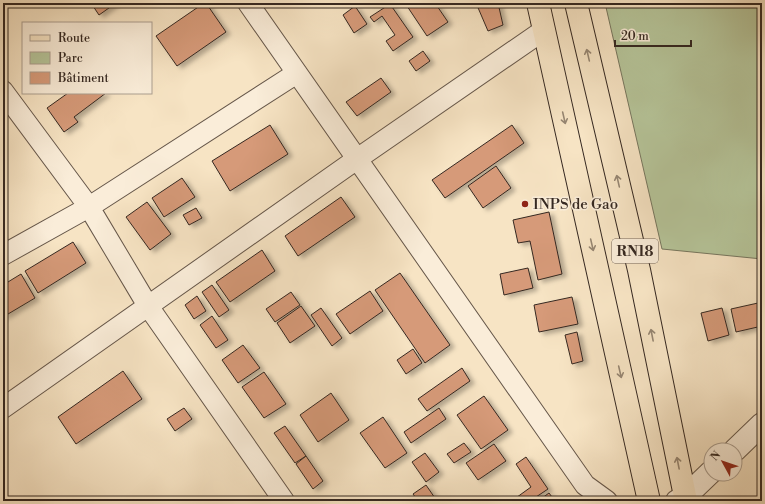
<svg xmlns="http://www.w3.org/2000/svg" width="765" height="504" font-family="'Libre Bodoni',serif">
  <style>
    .green { fill: #b6c59a; stroke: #76765e }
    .building { fill: #d69a79; stroke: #352821; filter: url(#shadow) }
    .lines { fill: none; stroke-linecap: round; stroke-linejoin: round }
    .minor-casing { stroke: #66574a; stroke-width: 22 }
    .tertiary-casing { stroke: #66574a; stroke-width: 24 }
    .primary-casing { stroke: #352821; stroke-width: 24 }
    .minor { stroke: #faedd9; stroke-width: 20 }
    .tertiary { stroke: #faedd9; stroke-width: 22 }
    .primary { stroke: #f7e4c4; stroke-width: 22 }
    .oneway { stroke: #968672 }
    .poi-dot { fill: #8f2418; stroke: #faedd9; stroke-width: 1.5 }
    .labels { text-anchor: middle; stroke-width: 3; stroke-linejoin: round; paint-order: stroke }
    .shield { fill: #faedd9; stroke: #706358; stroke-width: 1 }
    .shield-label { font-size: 14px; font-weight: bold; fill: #352821 }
    .poi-label { font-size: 15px; fill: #352821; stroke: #faedd9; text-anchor: start }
  </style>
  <defs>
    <filter id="shadow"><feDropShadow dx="4.5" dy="2.5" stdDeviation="2" flood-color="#0004"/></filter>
  </defs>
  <rect width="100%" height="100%" fill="#f7e4c4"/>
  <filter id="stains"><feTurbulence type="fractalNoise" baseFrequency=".005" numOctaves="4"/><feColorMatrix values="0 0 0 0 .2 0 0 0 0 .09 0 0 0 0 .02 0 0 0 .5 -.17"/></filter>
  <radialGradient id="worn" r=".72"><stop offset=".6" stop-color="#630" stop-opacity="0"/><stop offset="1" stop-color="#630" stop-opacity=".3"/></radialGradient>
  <!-- green -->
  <path class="green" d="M605,3h157v256l-100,-10z"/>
  <!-- building -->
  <path class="building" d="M91,3h25l-17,12z
    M204,3h2l20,29 -49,34 -21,-30z
    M405,3h30l13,19 -21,14z
    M476,3h22l5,22 -15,6z
    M390,4l23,33 -20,14 -7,-10 9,-6 -13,-19 -8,6 -4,-5z
    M355,6l12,18 -13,9 -11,-18z
    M423,51l7,10 -14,10 -7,-10z
    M381,78l10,14 -34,24 -11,-14z
    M68,93h38l-32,24 4,5 -14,10 -17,-24z
    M270,125l18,29 -58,37 -18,-30z
    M512,125l12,18 -79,55 -13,-18z
    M496,166l15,22 -28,20 -15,-22z
    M182,178l13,19 -31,20 -12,-19z
    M341,197l14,20 -57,39 -13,-20z
    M147,202l24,32 -21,16 -24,-33z
    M196,208l6,10 -13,7 -6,-10z
    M549,212l13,62 -24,6 -8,-39 -12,2 -5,-23z
    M73,242l13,21 -48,30 -13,-22z
    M262,250l13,21 -45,31 -14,-20z
    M528,268l5,20 -29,7 -4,-21z
    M400,273l50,72 -25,18 -50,-73z
    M21,274l14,24 -32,19v-32z
    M212,285l17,25 -10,7 -17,-25z
    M370,291l13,20 -33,23 -14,-20z
    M291,292l9,13 -25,17 -9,-13z
    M197,296l9,15 -12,8 -9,-14z
    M572,297l6,27 -39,8 -5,-27z
    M758,303l4,23 -26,6 -5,-23z
    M301,306l14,20 -25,17 -13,-20z
    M321,308l21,30 -10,8 -21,-31z
    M722,308l7,27 -21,6 -7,-28z
    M212,316l16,24 -12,8 -16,-23z
    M577,332l6,29 -11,3 -7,-29z
    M243,345l17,23 -22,15 -16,-23z
    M413,349l9,14 -16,11 -9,-14z
    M462,368l8,13 -43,30 -9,-12z
    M123,371l19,28 -66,45 -18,-27z
    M264,372l22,32 -22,14 -22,-31z
    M331,393l18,27 -31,22 -18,-27z
    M484,396l24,34 -27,19 -24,-34z
    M184,408l8,11 -17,12 -8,-12z
    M439,408l7,11 -35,24 -7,-11z
    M383,417l24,36 -22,15 -25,-35z
    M285,426l21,30 -11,7 -21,-30z
    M464,443l7,9 -17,11 -7,-9z
    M494,444l12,17 -28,19 -12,-17z
    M425,453l14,19 -13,10 -14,-20z
    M306,456l17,25 -10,8 -17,-25z
    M526,457l22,32 -18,12h-17v-1l18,-13 -15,-23z
    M426,485l11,16h-19l-5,-7z
    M549,493l6,8h-17z"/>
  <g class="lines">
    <!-- minor casing -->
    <g class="minor-casing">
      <path id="minor" d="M248,3l337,482 22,16
        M3,91l86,116 59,99 136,195
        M3,255l86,-48 208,-134
        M3,408l354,-249 187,-129"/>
    </g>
    <!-- tertiary casing -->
    <g class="tertiary-casing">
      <path id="tertiary" d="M735,450l27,-26
        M677,501l8,-4 26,-25"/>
    </g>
    <!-- primary casing -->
    <g class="primary-casing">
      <path id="primary" d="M538,3l111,498
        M576,3l63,267 47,231"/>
    </g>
    <!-- minor -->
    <use href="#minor" class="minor"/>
    <!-- tertiary -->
    <use href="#tertiary" class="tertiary"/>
    <!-- primary -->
    <use href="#primary" class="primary"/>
  </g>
  <!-- one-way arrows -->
  <defs><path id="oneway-shaft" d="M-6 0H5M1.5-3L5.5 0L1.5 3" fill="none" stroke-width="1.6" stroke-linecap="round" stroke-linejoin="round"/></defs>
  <g class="oneway">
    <use href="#oneway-shaft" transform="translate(588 55) rotate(-103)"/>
    <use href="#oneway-shaft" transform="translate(564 118) rotate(77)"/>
    <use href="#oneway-shaft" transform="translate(618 181) rotate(-103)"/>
    <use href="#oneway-shaft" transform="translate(592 245) rotate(77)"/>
    <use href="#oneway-shaft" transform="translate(652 335) rotate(-101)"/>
    <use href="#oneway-shaft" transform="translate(620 372) rotate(77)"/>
    <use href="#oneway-shaft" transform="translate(678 463) rotate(-101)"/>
  </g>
  <!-- markers -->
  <circle class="poi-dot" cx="525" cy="204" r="4"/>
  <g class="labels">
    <!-- shield labels -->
    <rect class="shield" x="612" y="239" width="46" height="24" rx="3"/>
    <g class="shield-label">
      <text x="635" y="256">RN18</text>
    </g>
    <!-- poi labels -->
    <g class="poi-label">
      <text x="533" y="209">INPS de Gao</text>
    </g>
  </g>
  <!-- margin -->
  <rect width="765" height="504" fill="none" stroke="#f7e4c4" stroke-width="16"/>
  <rect x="4" y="4" width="757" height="496" fill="none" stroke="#352821" stroke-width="2"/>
  <rect x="8" y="8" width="749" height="488" fill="none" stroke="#352821"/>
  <!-- legend -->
  <rect x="22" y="22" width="130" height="72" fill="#faedd9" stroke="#ab9e8f"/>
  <rect x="30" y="35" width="20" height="6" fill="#f7e4c4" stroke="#ab9e8f"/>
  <text x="58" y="42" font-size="12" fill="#352821">Route</text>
  <rect x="30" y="52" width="20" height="12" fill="#b6c59a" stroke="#ab9e8f"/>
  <text x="58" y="62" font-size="12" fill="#352821">Parc</text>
  <rect x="30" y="72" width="20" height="12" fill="#d69a79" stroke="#ab9e8f"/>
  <text x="58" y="82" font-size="12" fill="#352821">Bâtiment</text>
  <!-- north arrow -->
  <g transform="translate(723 462) rotate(310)"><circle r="19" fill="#faedd9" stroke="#ab9e8f"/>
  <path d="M0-3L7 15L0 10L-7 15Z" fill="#8f2418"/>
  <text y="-6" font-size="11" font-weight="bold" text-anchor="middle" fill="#352821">N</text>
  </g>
  <!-- scale -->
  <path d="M615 40v6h76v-6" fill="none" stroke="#352821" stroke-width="2"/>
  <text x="621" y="40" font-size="12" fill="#352821" stroke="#faedd9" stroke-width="3" paint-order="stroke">20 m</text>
  <rect width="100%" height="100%" filter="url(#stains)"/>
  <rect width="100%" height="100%" fill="url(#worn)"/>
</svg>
